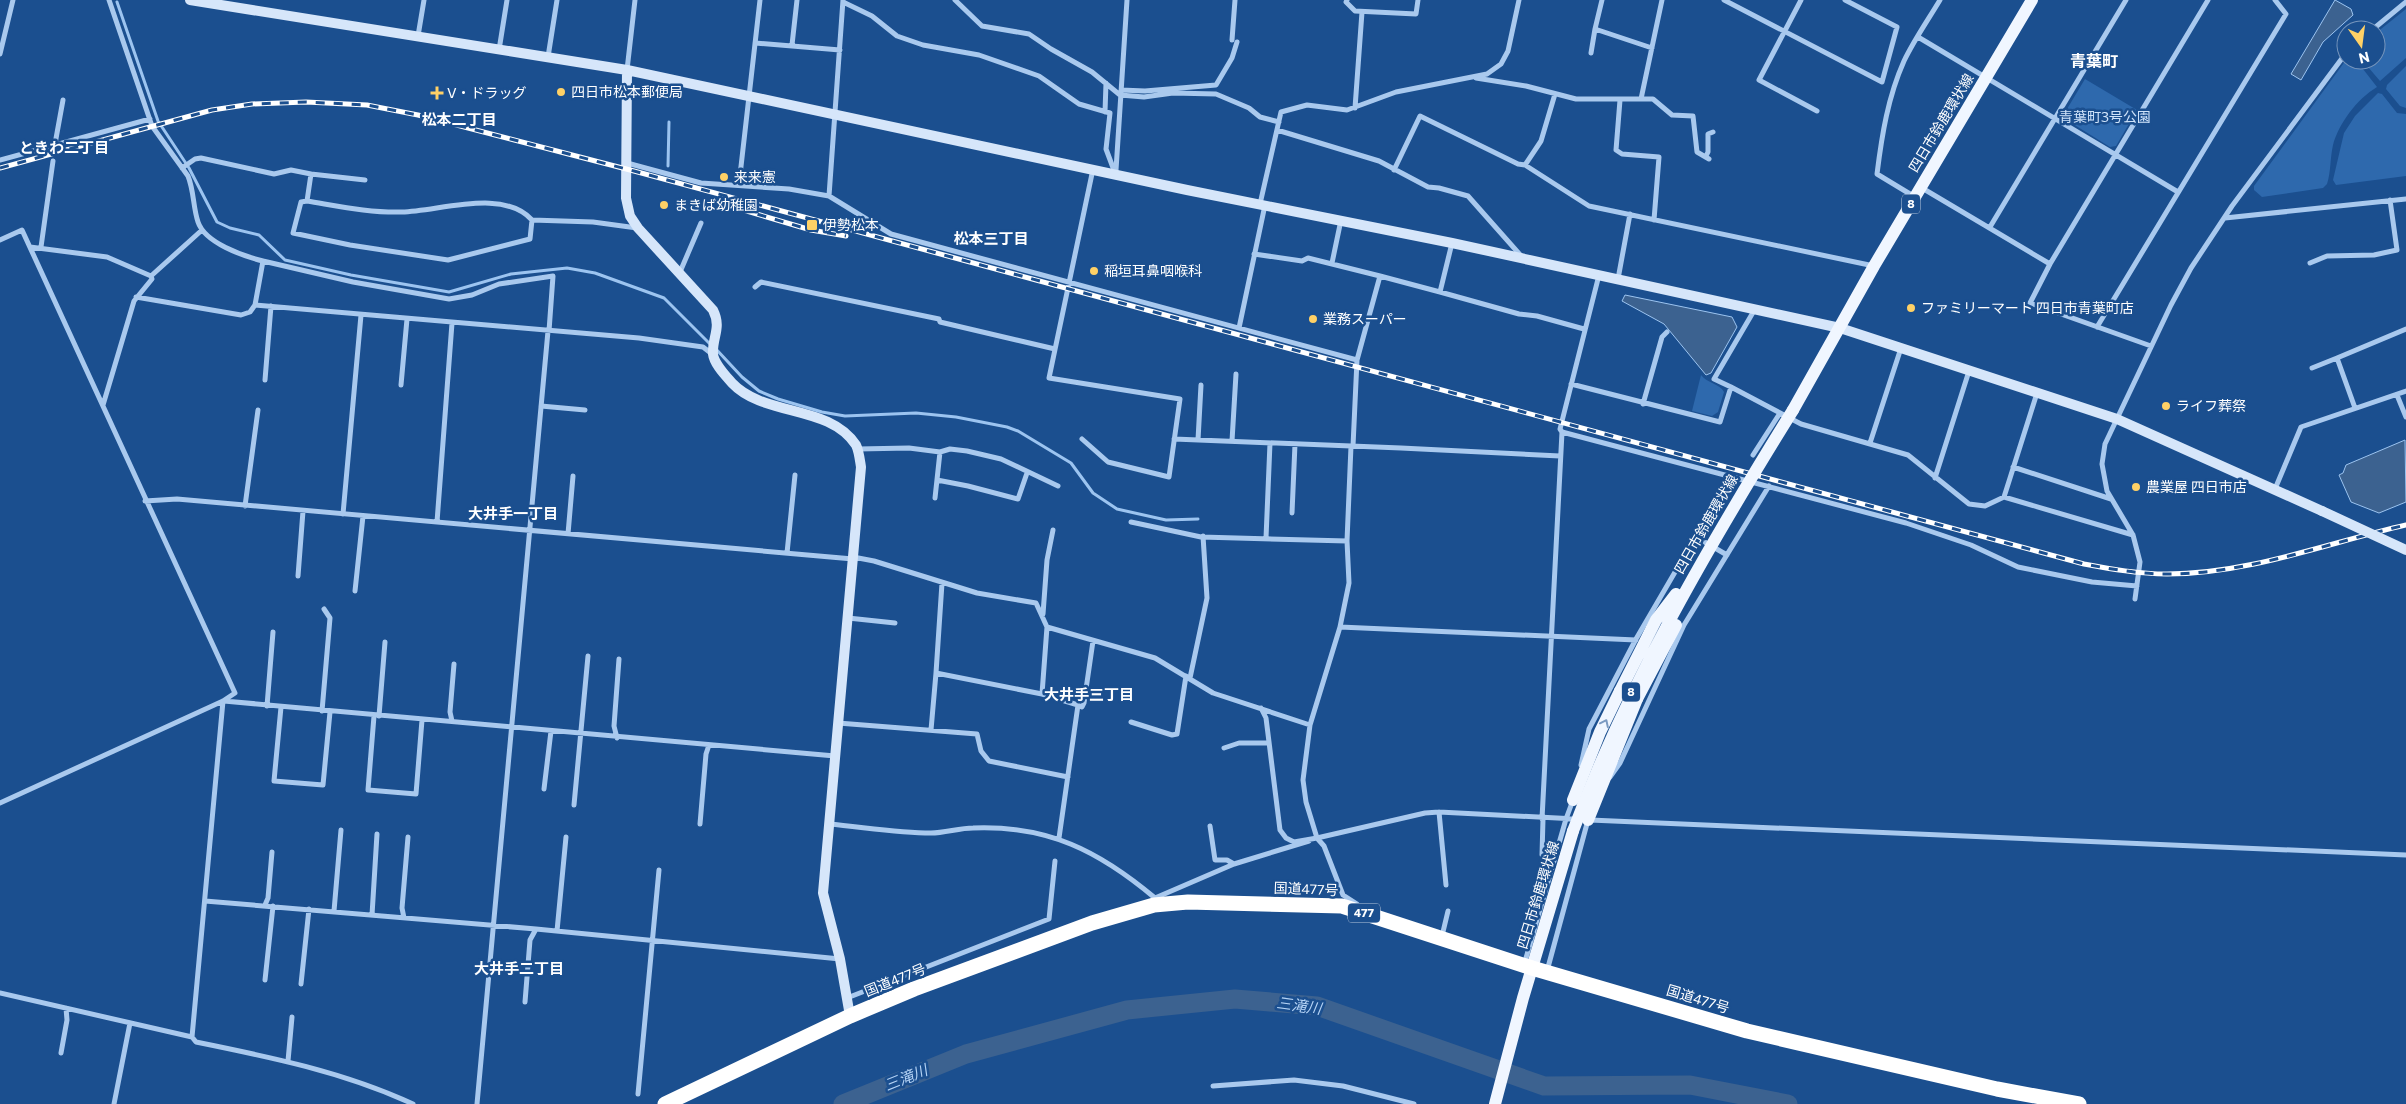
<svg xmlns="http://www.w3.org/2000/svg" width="2406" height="1104" font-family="Commissioner,'Noto Sans JP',sans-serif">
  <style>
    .green { fill: #2e69ad }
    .water { fill: #3c6290; stroke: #9cc4f0 }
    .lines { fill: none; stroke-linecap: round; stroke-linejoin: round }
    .stream { stroke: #9cc4f0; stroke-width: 3 }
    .river { stroke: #3c6290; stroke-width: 19 }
    .street { stroke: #a9c9ee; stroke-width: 5 }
    .secondary { stroke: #d6e6fa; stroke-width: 10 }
    .primary { stroke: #f0f6ff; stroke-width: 12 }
    .highway { stroke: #fff; stroke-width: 15 }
    .rail-casing { stroke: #fff; stroke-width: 5 }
    .rail { stroke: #1b4f8f; stroke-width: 3; stroke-dasharray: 9; stroke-linecap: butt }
    .secondary-bridge { stroke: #d6e6fa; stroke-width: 10 }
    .primary-bridge { stroke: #f0f6ff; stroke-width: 12 }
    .oneway { stroke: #7b9ac1 }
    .poi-dot { fill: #ffd166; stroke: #1b4f8f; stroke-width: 2 }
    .labels { text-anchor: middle; stroke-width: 5; stroke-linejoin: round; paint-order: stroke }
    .shield { fill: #1b4f8f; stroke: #bbcadd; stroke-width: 1 }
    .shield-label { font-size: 12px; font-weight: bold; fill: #fff }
    .poi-label { font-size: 14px; fill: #fff; stroke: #1b4f8f; text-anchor: start }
    .park-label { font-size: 14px; fill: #cfe3fa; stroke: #1b4f8f }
    .street-label { font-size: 14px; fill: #fff; stroke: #1b4f8f }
    .neighbourhood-label { font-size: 15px; font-weight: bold; fill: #fff; stroke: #1b4f8f }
    .water-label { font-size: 15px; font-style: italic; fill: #b5d3f5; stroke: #1b4f8f }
    .quarter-label { font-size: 16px; font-weight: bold; fill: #fff; stroke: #1b4f8f }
  </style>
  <rect width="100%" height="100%" fill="#1b4f8f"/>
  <!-- green -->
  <path class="green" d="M2406,9v49l-26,23 -18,-21h14v-27z
    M2346,60h10l21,27c-20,12 -38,36 -44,58 -3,13 -2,27 -6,39l-4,4 -61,9 -8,-7v-4z
    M2406,66v42l-6,-2 -14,-17 1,-4z
    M2085,79l52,31 -21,36 -6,1 -45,-28 -1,-5z
    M2378,93l4,1 15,19 9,1v62l-70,9 -3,-5 11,-47 11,-17z
    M1701,375c6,8 19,9 23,17l-6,20 -6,4 -20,-5z"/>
  <!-- water -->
  <path class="water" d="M2335,0l16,9 2,6 -30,27 -22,38 -10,-6z
    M1625,295l107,22 5,10 -26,46 -5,2 -42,-51 -42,-23z
    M2405,440l1,62 -27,11 -28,-11 -12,-27 4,-2 3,-8z"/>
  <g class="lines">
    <!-- stream -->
    <path class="stream" d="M117,2l41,119 31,47 28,54 13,6 29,7 26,25 66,15 98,17 62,-18 56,-6 28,5 69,25 46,46
      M668,166l1,-44
      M715,348l27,29 17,14 19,8 44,13 23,4 71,-3 40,4 51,10 11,4 53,32 22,30 24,16 49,11 32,-1"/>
    <!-- river -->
    <path class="river" d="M843,1104l123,-50 161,-44 108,-11 82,7 227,80 146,-1 98,19"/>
    <!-- street -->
    <path class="street" d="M109,0l43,126 36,50c6,15 5,31 10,46 7,21 45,34 65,39l-8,44 384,33 64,9 9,7
      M955,0l27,26 47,8 22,15 41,23 28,23 24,2 29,-4 43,1 33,14 11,9 19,5
      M1347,0l-1,2 9,9 61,3 2,-14
      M1602,0l-7,29 57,19
      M1724,0l158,82 15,-55 -52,-27
      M1801,0l-42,80 58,31
      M843,2l29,14 25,20 26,9 56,10 60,21 40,28 31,9 -4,36 9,24
      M2372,30l34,-28
      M418,36l6,-36
      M1918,37l260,155
      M1232,40l3,-40
      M755,43l85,7
      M792,45l5,-45
      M499,50l8,-50
      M1591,53l4,-24
      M0,54l13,-54
      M548,57l9,-57
      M627,70l8,-70
      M1476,78l50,8 50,13h65l21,-99
      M1121,90l24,1 71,-6 16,-27 5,-16
      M1641,99h12l19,16 21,1 4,36 12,7
      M1620,100l-4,50 6,4 37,3 -5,63
      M1355,108l7,-96
      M1105,112l1,-29
      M1277,130l102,31 49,26 11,1 29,8 54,61
      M55,144l8,-44
      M1706,156l2,-4v-18l5,-2
      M0,160l150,-41
      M627,163l74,20 88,6 40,7 62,38 466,126 23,-84 60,16 12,-49
      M1525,165l16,-24 14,-47
      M182,168l13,-9 6,-1 73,16 17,-4 20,4 -4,27
      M1116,170l11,-170
      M1394,170l26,-54 98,48 7,1 64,41 285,60
      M311,174l54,6
      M739,184l21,-184
      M1922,188l128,76
      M829,196l14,-196
      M1915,197l-38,-23c5,-40 11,-77 27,-113 10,-21 24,-41 36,-61
      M1260,204l21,-92 26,-7 40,5 49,-18 91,-18 14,-10 7,-13 11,-51
      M2225,218l181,-19
      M532,220l-2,19 -82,21 -98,-15 -57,-12 8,-31 6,-1c31,5 63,12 95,11 38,-1 101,-24 130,8l61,2 44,6
      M1990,227l136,-227
      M0,240l22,-10 213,463 -12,8 -223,102
      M30,247l77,10 44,19
      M41,247l12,-86
      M1254,254l48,7 6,-3 72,18
      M263,261l90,21 96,17 23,-4 27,-11 54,-8 -4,55
      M1332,263l9,-43
      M2310,263l17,-7 47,-1 23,-5 -7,-50
      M680,272l21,-49
      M1618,279l12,-65
      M755,287l6,-5 178,37 1,3 115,27
      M1440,292l79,22 18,2 47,13
      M136,297l105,18 9,-3 5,-7
      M2097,327l189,-313 -11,-14
      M1239,328l26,-123
      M2151,346l-121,-43 20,-39 158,-264
      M2312,368l25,-10
      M265,380l6,-74
      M1571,384l149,38 11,-35 70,37 107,31 61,49 16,2 19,-9 33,-104
      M401,385l6,-66
      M1731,387l-17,-8 41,-70
      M2397,395l9,22
      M1643,404l19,-67 5,-5
      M103,405l31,-104 18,-22 -1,-3 51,-46
      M541,406l44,4
      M2355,408l-18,-50 69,-29
      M1562,432l344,91 65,22 47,22 74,15 45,4
      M1082,439l26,23 61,15 11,-78 -131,-21 44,-209
      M1174,439l227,9 159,8
      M1198,440l3,-55
      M1232,441l4,-67
      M1870,443l31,-95
      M1351,446l-4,95 2,42 -9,44 -30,98 -7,55 3,22 11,36 7,8 19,49 14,9
      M1353,446l4,-86
      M858,449l51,-1 31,4 10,-3 17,2 34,8 57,27
      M1753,455l27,-42
      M2013,467l98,32
      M1935,478l34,-107
      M937,480l31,6 50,13 9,-26
      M2275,489l26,-62 105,-36
      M2004,497l129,38
      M935,498l5,-46
      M145,501l32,-2 676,60
      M245,506l13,-96
      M1292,513l3,-69
      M343,514l18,-199
      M437,522l15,-199
      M1131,522l70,15 146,4
      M568,534l5,-58
      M1696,537l31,18
      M1266,538l4,-95
      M787,553l8,-78
      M853,557l21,4 103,32 59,10 11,24 108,31 58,35 97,32
      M298,576l5,-65
      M942,583l-6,90 106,21 36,11 -19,133
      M355,591l8,-75
      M2135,599l5,-37 -7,-27 -26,-44 -5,-27 3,-20 66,-139 20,-37 41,-62 114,-153
      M1043,614l4,-54 6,-30
      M848,618l47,5
      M1340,627l296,13
      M1190,678l17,-80 -4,-62
      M1042,694l5,-67
      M224,701l611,55
      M1078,705l4,2 2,-4 9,-62
      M267,706l6,-74
      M281,707l-7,74 49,4 7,-73
      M1261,708l5,10 14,112 6,8 8,4 23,-4 108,-25 14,-1 137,7
      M322,711l8,-93 -6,-9
      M374,716l-6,74 48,4 6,-74
      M379,716l6,-74
      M452,721l-2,-9 4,-48
      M1131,722l41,13 5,-1 9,-58
      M838,723l139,11 4,17 8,10 79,16
      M931,730l5,-57
      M617,738l-3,-12 5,-67
      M1224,748l15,-5h30
      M1581,765l8,-36 47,-90 95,-163
      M1610,777l10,-14 64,-138 85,-139
      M544,789l7,-58
      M574,805l14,-149
      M1439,812l7,73
      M1542,819l20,-387 -2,-3 39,-154
      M1590,820l816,35
      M700,824l6,-70 3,-9
      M829,824c34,3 69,9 102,9 14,0 28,-5 42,-5 75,-3 126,23 182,70
      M1210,826l5,34h12l7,4
      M1542,855l1,-36
      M1155,898l79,-34 75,-23
      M205,901l331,28 304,30
      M265,905l3,-7 4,-46
      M334,911l7,-81
      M372,915l5,-81
      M404,918l-2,-10 6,-71
      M557,931l9,-94
      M1442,936l6,-25
      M1524,965l42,-146 7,-19
      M1547,971l41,-151
      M265,980l8,-74
      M301,984l8,-75
      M0,993l192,44 4,5c74,15 148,30 217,62
      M847,998l202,-79 6,-58
      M525,1002l5,-62 6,-11
      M192,1037l31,-336
      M61,1053l6,-33 -1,-12
      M288,1061l4,-44
      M1213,1086l81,-6 49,6 71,18
      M638,1094l21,-224
      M114,1104l16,-81
      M477,1104l71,-773"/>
    <!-- secondary -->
    <path class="secondary" d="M190,0l437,70 560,120 265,53 388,85 277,91 205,92
      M627,70l-1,128 4,18 8,12 75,82c9,18 -1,27 0,44 1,10 13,22 19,29 32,34 97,21 124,62 3,6 4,16 5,22l-38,426 17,66 10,57"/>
    <!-- primary -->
    <path class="primary" d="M1793,410l81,-144 158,-266
      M1573,800l27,-68 20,-41
      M1588,820l49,-121
      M1495,1104l28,-106 50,-167"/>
    <!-- highway -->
    <path class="highway" d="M665,1104l185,-88 64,-27 178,-66 62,-18 34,-3 154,4 190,62 215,63 250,58 82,15"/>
    <!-- rail casing -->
    <g class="rail-casing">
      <path id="rail" d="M0,168l212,-58 40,-6 54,-2 61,3 51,10 216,56 1450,393c27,5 55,10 83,10 82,0 160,-31 239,-49
        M723,204l88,26 35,6"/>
    </g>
    <!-- rail -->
    <use href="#rail" class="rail"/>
    <!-- secondary-bridge -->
    <path class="secondary-bridge" d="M2322,511l84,39"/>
    <!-- primary-bridge -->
    <path class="primary-bridge" d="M1620,691l36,-71 20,-26
      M1637,699l39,-74
      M1573,831c57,-151 135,-284 220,-421"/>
  </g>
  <!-- one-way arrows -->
  <defs><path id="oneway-chevron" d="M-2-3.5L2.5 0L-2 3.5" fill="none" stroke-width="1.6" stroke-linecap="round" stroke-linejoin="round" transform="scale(1.25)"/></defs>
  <use class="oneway" href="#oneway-chevron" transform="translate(1605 723) rotate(-64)"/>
  <!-- markers -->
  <g class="poi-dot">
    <circle cx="561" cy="92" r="5"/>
    <path d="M434.5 85.5h5v5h5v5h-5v5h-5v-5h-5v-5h5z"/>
    <circle cx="724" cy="177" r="5"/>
    <circle cx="664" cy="205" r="5"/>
    <rect x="806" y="219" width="12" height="12" rx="2.5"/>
    <circle cx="1094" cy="271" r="5"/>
    <circle cx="1911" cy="308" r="5"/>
    <circle cx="1313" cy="319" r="5"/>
    <circle cx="2166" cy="406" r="5"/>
    <circle cx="2136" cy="487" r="5"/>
  </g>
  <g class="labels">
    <!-- shield labels -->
    <g class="shield">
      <rect x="1902" y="194.5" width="18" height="19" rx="4"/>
      <rect x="1622" y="682.5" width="18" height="19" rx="4"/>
      <rect x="1348" y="903.5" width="32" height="19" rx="4"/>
    </g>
    <g class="shield-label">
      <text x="1911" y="208">8</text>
      <text x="1631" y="696">8</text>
      <text x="1364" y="917">477</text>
    </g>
    <!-- poi labels -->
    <g class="poi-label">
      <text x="571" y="97">四日市松本郵便局</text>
      <text x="447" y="98">V・ドラッグ</text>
      <text x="734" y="182">来来憲</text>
      <text x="674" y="210">まきば幼稚園</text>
      <text x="823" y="230">伊勢松本</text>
      <text x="1104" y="276">稲垣耳鼻咽喉科</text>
      <text x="1921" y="313">ファミリーマート 四日市青葉町店</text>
      <text x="1323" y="324">業務スーパー</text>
      <text x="2176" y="411">ライフ葬祭</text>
      <text x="2146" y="492">農業屋 四日市店</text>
    </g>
    <!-- park labels -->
    <g class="park-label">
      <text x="2105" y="122">青葉町3号公園</text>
    </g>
    <!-- street labels -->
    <g class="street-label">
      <text transform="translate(1941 123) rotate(-59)" y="5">四日市鈴鹿環状線</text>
      <text transform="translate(1706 524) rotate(-60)" y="5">四日市鈴鹿環状線</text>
      <text transform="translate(1306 889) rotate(2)" y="5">国道477号</text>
      <text transform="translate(1538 895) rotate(-73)" y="5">四日市鈴鹿環状線</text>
      <text transform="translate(895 980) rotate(-22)" y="5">国道477号</text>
      <text transform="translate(1698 999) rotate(17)" y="5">国道477号</text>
    </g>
    <!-- neighbourhood labels -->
    <g class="neighbourhood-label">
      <text x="459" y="125">松本二丁目</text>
      <text x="64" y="153">ときわ二丁目</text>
      <text x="991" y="244">松本三丁目</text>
      <text x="513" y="519">大井手一丁目</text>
      <text x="1089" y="700">大井手三丁目</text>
      <text x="519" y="974">大井手二丁目</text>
    </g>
    <!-- water labels -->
    <g class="water-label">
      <text transform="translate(1299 1006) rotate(8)" y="5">三滝川</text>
      <text transform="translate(906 1078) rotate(-22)" y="5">三滝川</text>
    </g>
    <!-- quarter labels -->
    <g class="quarter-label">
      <text x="2094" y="67">青葉町</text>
    </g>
  </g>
  <!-- north arrow -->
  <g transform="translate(2361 45) rotate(166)"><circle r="24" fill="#1b4f8f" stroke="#7695bc"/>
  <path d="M0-4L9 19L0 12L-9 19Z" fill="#ffd166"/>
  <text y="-8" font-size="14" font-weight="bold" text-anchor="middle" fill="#ffffff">N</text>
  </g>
</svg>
